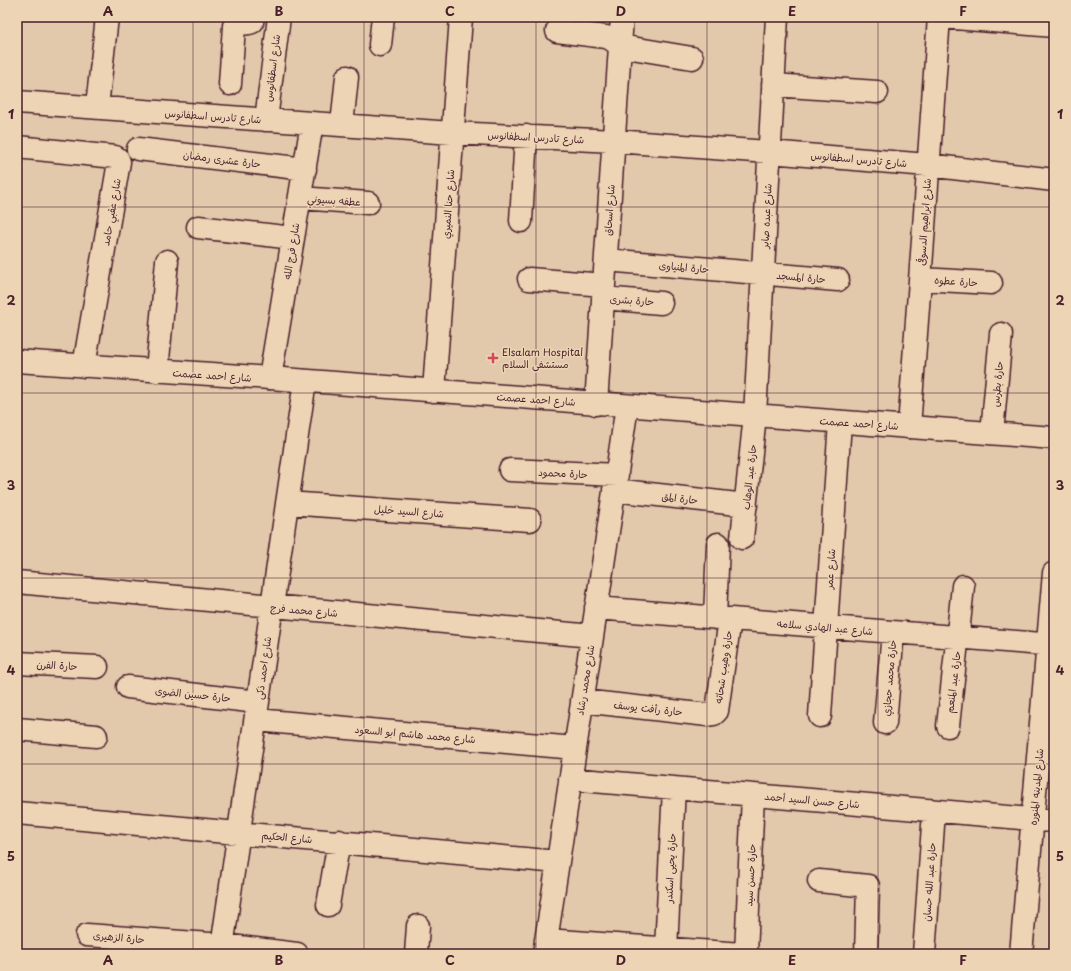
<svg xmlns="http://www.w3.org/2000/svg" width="1071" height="971" font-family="'Playpen Sans','Playpen Sans Arabic',sans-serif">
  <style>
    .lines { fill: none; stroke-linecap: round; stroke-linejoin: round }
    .minor-casing { stroke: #4a1f2b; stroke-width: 25 }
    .major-casing { stroke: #4a1f2b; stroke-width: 25 }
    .minor { stroke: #ecd4b4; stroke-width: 22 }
    .major { stroke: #ecd4b4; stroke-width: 22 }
    .grid { fill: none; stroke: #4a1f2b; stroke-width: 1; stroke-opacity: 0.55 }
    .poi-dot { fill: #d1495b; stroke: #ecd4b4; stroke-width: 1.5 }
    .labels { text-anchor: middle; stroke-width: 3; stroke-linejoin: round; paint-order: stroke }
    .street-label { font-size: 10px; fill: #4a1f2b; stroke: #ecd4b4 }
    .poi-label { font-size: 10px; fill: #4a1f2b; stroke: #ecd4b4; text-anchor: start }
    .neatline { fill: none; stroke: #4a1f2b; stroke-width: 1.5 }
    .grid-label { font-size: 13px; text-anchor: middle; font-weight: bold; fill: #4a1f2b }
  </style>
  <rect width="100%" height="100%" fill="#e2c9ac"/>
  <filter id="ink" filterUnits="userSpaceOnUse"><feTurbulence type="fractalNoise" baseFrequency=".025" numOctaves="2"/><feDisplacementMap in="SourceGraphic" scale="8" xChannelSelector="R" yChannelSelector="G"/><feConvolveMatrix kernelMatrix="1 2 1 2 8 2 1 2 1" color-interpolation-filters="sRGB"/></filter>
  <g filter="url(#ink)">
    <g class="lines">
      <!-- minor casing -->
      <g class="minor-casing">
        <path id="minor" d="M942,17l112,9
          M557,31l49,6 5,2 9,7 72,12
          M380,45l3,-28
          M230,84l4,-58c5,-4 13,-1 18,-4l1,-5
          M773,85l104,7
          M17,102l435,31 162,8 155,11 159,13 126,15
          M97,107l10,-90
          M266,120l13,-103
          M342,125l5,-48
          M17,147l98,10 3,2 1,3 -35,204
          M138,149l167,20
          M300,198l68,5
          M521,221l5,-85
          M198,227l95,11
          M606,260l232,20
          M529,279l75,6
          M921,279l70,4
          M603,298l58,5
          M157,371l10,-110
          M270,378l42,-255
          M434,391l27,-374
          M596,404l26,-387
          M909,427c11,-137 20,-273 30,-410
          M992,433l9,-99
          M510,470l107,5
          M614,490l132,15
          M287,503l243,17
          M742,538l13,-123 22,-398
          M17,582l575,54
          M596,608l458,37
          M715,618l3,-74
          M17,663l80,4
          M128,687l130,15
          M582,701l126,14 6,-1 3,-3 13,-92
          M820,716l20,-294
          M256,720l319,28
          M885,723l8,-91
          M948,726l15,-140
          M17,729l79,7
          M570,779l484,42
          M17,813l541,49
          M819,881l49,5v1l-2,67
          M328,905l11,-64
          M87,935l136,10 74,9
          M546,940l196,14
          M666,949l8,-161
          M221,954l84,-573
          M416,954l2,-28
          M544,954l83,-548
          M746,954l7,-159
          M924,954l10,-143
          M1021,954l33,-381"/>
      </g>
      <!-- major casing -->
      <g class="major-casing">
        <path id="major" d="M17,361l253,17 784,60"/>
      </g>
      <!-- minor -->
      <use href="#minor" class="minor"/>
      <!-- major -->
      <use href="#major" class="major"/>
    </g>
  </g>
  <!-- grid -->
  <path class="grid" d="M193,17v937M364,17v937M536,17v937M707,17v937M878,17v937M17,207h1037M17,393h1037M17,578h1037M17,764h1037"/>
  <!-- markers -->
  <path class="poi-dot" d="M491 352h4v4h4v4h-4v4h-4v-4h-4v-4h4z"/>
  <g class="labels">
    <!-- street labels -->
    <g class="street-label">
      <text transform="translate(272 68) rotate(-83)" y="4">شارع اسطفانوس</text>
      <text transform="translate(213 116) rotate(4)" y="4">شارع تادرس اسطفانوس</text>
      <text transform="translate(536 137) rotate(3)" y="4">شارع تادرس اسطفانوس</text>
      <text transform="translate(222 159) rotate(7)" y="4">حارة عشرى رمضان</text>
      <text transform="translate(859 159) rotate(5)" y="4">شارع تادرس اسطفانوس</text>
      <text transform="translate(334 200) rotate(4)" y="4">عطفه بسيوني</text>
      <text transform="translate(448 204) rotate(-86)" y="4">شارع حنا النميري</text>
      <text transform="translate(609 210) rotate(-86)" y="4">شارع اسحاق</text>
      <text transform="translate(111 212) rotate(-80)" y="4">شارع عقبي حامد</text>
      <text transform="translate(766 216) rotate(-87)" y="4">شارع عبده صابر</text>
      <text transform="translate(924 222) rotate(-86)" y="4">شارع ابراهيم الدسوقى</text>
      <text transform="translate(291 251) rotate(-81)" y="4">شارع فرج الله</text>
      <text transform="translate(684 267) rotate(5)" y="4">حارة المنياوى</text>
      <text transform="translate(801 277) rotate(5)" y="4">حارة المسجد</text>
      <text transform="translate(956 281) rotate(4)" y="4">حارة عطوه</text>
      <text transform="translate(632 300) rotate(4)" y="4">حارة بشرى</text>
      <text transform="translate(212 375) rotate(4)" y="4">شارع احمد عصمت</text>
      <text transform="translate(997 384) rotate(-85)" y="4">حارة بطرس</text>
      <text transform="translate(536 399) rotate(4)" y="4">شارع احمد عصمت</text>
      <text transform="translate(859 423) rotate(4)" y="4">شارع احمد عصمت</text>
      <text transform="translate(563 473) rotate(3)" y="4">حارة محمود</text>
      <text transform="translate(749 477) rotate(-84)" y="4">حارة عبد الوهاب</text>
      <text transform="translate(680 498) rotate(7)" y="4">حارة المق</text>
      <text transform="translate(409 511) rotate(4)" y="4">شارع السيد خليل</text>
      <text transform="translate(830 569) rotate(-86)" y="4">شارع عمر</text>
      <text transform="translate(304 610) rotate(5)" y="4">شارع محمد فرج</text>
      <text transform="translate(825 627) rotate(5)" y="4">شارع عبد الهادي سلامه</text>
      <text transform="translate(57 665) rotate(3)" y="4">حارة الفرن</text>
      <text transform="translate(723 667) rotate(-82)" y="4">حارة وهيب شحاته</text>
      <text transform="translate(263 668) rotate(-82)" y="4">شارع احمد ذكى</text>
      <text transform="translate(889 678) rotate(-85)" y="4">حارة محمد حجازي</text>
      <text transform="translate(585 680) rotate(-81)" y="4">شارع محمد رشاد</text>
      <text transform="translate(953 682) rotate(-83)" y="4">حارة عبد المنعم</text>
      <text transform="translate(193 694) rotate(6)" y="4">حارة حسين الضوى</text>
      <text transform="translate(648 708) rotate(6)" y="4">حارة رأفت يوسف</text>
      <text transform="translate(415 734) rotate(5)" y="4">شارع محمد هاشم ابو السعود</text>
      <text transform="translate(1036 787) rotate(-85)" y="4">شارع المدينه المنوره</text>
      <text transform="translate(812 800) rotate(5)" y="4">شارع حسن السيد أحمد</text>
      <text transform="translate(287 837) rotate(5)" y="4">شارع الحكيم</text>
      <text transform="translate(670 868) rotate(-87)" y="4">حارة يحيى اسكندر</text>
      <text transform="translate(750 875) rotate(-87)" y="4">حارة حسن سيد</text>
      <text transform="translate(929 882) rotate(-86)" y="4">حارة عبد الله حسان</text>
      <text transform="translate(119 937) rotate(5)" y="4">حارة الزهيرى</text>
    </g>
    <!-- poi labels -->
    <g class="poi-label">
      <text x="502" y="356">Elsalam Hospital<tspan x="502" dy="12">مستشفى السلام</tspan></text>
    </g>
  </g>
  <!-- margin -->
  <rect width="1071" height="971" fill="none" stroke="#ecd4b4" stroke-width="44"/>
  <rect x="22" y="22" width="1027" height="927" class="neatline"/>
  <g class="grid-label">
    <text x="108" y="16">A</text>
    <text x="279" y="16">B</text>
    <text x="450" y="16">C</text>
    <text x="621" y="16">D</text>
    <text x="792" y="16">E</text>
    <text x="963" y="16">F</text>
    <text x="11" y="119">1</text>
    <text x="1060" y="119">1</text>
    <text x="11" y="305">2</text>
    <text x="1060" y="305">2</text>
    <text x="11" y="490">3</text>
    <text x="1060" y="490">3</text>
    <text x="11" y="675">4</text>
    <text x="1060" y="675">4</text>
    <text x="11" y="861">5</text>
    <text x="1060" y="861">5</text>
    <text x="108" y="965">A</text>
    <text x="279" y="965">B</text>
    <text x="450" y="965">C</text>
    <text x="621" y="965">D</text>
    <text x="792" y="965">E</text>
    <text x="963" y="965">F</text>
  </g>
</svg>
